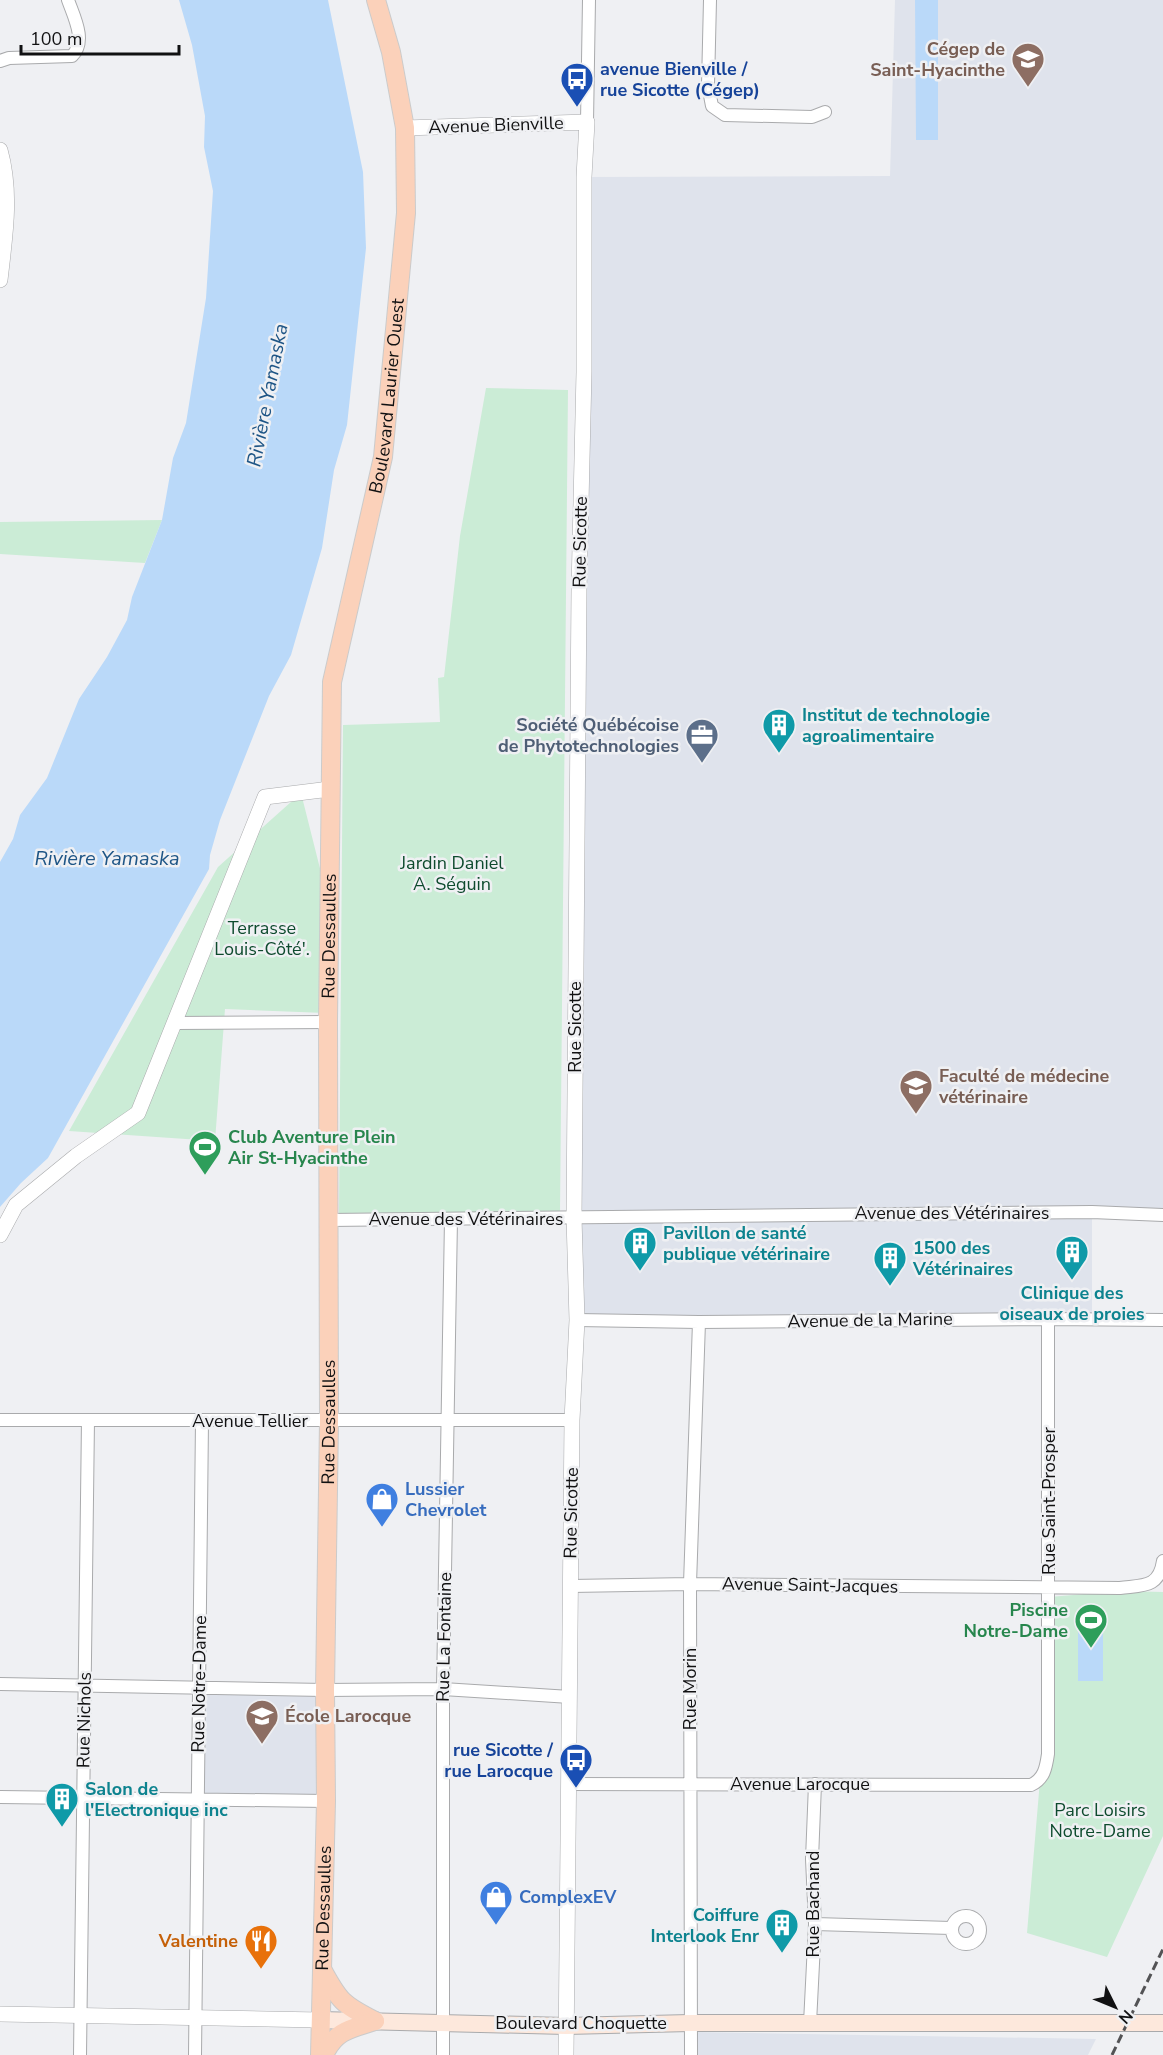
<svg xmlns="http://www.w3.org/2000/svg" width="1163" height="2055" font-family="'Nunito Sans',sans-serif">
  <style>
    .built { fill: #dfe3ec }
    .green { fill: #cbecd6 }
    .water { fill: #bad9f9 }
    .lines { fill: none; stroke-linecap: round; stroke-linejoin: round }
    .minor-casing { stroke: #a9aaac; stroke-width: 14 }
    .tertiary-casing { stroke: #a9aaac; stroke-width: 16 }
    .secondary-casing { stroke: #a9aaac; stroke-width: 18 }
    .primary-casing { stroke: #cbcbcb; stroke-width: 20 }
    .minor { stroke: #fff; stroke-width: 12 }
    .tertiary { stroke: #fff; stroke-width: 15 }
    .secondary { stroke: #fde8dc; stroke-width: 16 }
    .primary { stroke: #fbd1ba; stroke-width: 18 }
    .rail { stroke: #535355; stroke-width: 3; stroke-dasharray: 9 4.5; stroke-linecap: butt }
    .labels { text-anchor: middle; stroke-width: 5; stroke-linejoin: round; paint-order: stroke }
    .education-label { font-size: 18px; font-weight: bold; fill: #785e54; stroke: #eff0f3; text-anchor: start }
    .transit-label { font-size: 18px; font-weight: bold; fill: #164399; stroke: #eff0f3; text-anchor: start }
    .street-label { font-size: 18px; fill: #111112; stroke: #eff0f3 }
    .culture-label { font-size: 18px; font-weight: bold; fill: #0d838f; stroke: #eff0f3; text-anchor: start }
    .service-label { font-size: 18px; font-weight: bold; fill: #4e5e75; stroke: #eff0f3; text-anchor: end }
    .park-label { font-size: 18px; fill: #0e4b2e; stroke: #eff0f3 }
    .leisure-label { font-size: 18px; font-weight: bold; fill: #27864d; stroke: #eff0f3; text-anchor: start }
    .shop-label { font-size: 18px; font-weight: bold; fill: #366cbe; stroke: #eff0f3; text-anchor: start }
    .food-label { font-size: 18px; font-weight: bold; fill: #c56008; stroke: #eff0f3; text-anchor: end }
    .water-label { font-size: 20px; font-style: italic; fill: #1e5586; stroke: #eff0f3 }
  </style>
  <rect width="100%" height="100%" fill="#eff0f3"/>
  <!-- built -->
  <path class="built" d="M895,0h268v1213l-71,-1v108h-515l7,-1143 306,-1z
    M199,1687l126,3 1,111 -128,-2z
    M691,2032l405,7 -8,16h-396z"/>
  <!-- green -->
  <path class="green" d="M486,388l82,2 -8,822 -221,1 4,-488 97,-3 -2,-44 6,-1 16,-141z
    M162,520l-17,43 -145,-9v-32z
    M301,793l37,147 -13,73 -100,-4 -10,132 -146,-10 149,-264z
    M1121,1591l42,1v244l-56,121 -80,-24 12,-141 10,-195z"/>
  <!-- water -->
  <path class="water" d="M179,0h149l35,172 3,76 -19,177 -13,45 -12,78 -31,107 -22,41 -49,124 -10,35 -1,14 -161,289 -27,25 -21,24v-345l13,-23 7,-24 27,-37 32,-79 28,-42 20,-37 5,-23 30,-77 11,-62 13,-35 20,-125 7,-107 -9,-44 1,-31 -13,-71z
    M915,0h23v140h-22z
    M1103,1616v65h-25v-64z"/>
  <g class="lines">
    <!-- minor casing -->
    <g class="minor-casing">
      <path id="minor" d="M710,0l-2,85 4,21 13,9 87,2 13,-5
        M0,61l9,-3 63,-2c15,-15 2,-39 -4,-56
        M587,122l2,-122
        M175,1023l153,-1
        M329,1220l763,-8 71,3
        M577,1320l122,2 349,-3 115,1
        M0,1420h572
        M571,1586l119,-2 430,4c23,-3 39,0 43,-27
        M0,1684l325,6 118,-1 127,8
        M569,1784l462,1c13,-6 15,-17 17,-31v-435
        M0,1797l326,4
        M952 1930a14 14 0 1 1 28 0a14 14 0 1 1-28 0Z
        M815,1924l136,4
        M810,2023l5,-99 -3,-65 3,-75
        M80,2055l8,-635
        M195,2055l7,-634
        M443,2055v-366l8,-470
        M691,2055l-1,-471 9,-262"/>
    </g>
    <!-- tertiary casing -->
    <g class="tertiary-casing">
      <path id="tertiary" d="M405,128l182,-6 -3,55v195l-5,218 -5,628 3,102 -5,100 -6,635
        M0,150c12,43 5,86 0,130
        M0,1235l16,-30 60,-49 62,-43 127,-316 65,-8
        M0,2014l320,6"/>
    </g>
    <!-- secondary casing -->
    <g class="secondary-casing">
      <path id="secondary" d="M320,2020l246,6 124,-3h473"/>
    </g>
    <!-- primary casing -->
    <g class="primary-casing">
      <g id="primary">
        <path d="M322,1969c17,32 21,36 53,52"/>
        <path id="s1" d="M320,2055l6,-254 -1,-111 4,-269 -1,-399 4,-340 51,-225 23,-244 -1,-85 -14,-76 -15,-52"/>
        <path d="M324,2055c12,-25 26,-26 51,-34"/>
      </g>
    </g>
    <!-- minor -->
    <use href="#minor" class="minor"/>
    <!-- tertiary -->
    <use href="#tertiary" class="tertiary"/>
    <!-- secondary -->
    <use href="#secondary" class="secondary"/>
    <!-- primary -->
    <use href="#primary" class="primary"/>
    <!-- rail -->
    <path class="rail" d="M1112,2055l51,-106"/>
  </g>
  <!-- icons -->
  <defs>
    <g id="university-pin" transform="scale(1.725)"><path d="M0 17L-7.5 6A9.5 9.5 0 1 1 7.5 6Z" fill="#8d6e63" stroke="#eff0f3"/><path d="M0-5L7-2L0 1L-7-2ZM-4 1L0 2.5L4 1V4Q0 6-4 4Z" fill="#fff"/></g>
    <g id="bus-pin" transform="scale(1.725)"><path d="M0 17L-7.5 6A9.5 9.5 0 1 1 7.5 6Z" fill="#1a4fb4" stroke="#eff0f3"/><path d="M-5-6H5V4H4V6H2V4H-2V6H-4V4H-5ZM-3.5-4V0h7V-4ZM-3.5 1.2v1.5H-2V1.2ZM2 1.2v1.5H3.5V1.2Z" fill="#fff"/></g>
    <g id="building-pin" transform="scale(1.725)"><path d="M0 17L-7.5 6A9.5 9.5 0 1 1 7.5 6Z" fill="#0f9aa8" stroke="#eff0f3"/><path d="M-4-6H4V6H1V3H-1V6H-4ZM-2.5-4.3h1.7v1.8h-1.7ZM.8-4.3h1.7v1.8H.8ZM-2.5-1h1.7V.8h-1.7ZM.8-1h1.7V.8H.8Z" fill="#fff"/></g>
    <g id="office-pin" transform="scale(1.725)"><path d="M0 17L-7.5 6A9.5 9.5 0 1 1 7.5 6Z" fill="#5c6f8a" stroke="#eff0f3"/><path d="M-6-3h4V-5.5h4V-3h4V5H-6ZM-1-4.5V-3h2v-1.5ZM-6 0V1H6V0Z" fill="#fff"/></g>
    <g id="stadium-pin" transform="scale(1.725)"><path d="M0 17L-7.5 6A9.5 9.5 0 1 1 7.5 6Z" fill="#2e9e5b" stroke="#eff0f3"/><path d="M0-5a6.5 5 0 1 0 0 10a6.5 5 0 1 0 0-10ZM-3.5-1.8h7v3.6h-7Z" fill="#fff"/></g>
    <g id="shop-pin" transform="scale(1.725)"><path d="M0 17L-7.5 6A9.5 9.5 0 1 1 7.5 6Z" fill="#3f7fe0" stroke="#eff0f3"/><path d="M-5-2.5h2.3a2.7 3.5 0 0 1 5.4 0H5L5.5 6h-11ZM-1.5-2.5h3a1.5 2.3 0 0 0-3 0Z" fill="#fff"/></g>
    <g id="school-pin" transform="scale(1.725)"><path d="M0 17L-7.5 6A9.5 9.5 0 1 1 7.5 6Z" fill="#8d6e63" stroke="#eff0f3"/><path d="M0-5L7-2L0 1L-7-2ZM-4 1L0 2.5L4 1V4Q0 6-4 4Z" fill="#fff"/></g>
    <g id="restaurant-pin" transform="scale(1.725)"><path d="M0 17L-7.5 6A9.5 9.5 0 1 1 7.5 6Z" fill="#e8710a" stroke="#eff0f3"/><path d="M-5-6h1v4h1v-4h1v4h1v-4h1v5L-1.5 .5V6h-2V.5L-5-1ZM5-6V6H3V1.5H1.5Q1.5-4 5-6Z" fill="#fff"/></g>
  </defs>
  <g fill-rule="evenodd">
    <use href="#university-pin" x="1028" y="59"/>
    <use href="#bus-pin" x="577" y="79"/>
    <use href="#building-pin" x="779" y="725"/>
    <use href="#office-pin" x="702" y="735"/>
    <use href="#university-pin" x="916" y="1086"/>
    <use href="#stadium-pin" x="205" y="1147"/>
    <use href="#building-pin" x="640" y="1243"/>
    <use href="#building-pin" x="1072" y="1252"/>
    <use href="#building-pin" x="890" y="1258"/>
    <use href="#shop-pin" x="382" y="1499"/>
    <use href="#stadium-pin" x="1091" y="1620"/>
    <use href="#school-pin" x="262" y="1716"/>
    <use href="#bus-pin" x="576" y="1760"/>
    <use href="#building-pin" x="62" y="1799"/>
    <use href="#shop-pin" x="496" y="1897"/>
    <use href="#building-pin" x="782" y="1925"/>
    <use href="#restaurant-pin" x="261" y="1941"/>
  </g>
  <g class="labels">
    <!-- education labels -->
    <g class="education-label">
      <text x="1005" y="55" text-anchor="end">Cégep de<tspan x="1005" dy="21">Saint-Hyacinthe</tspan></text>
      <text x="939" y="1082">Faculté de médecine<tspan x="939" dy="21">vétérinaire</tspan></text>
      <text x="285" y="1722">École Larocque</text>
    </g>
    <!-- transit labels -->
    <g class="transit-label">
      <text x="600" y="75">avenue Bienville /<tspan x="600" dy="21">rue Sicotte (Cégep)</tspan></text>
      <text x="553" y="1756" text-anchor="end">rue Sicotte /<tspan x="553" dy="21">rue Larocque</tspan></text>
    </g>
    <!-- street labels -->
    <g class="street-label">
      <text transform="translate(496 125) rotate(-2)" y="6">Avenue Bienville</text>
      <text dy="6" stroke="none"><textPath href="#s1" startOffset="1665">Boulevard Laurier Ouest</textPath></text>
      <text transform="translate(580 542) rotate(-89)" y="6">Rue Sicotte</text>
      <text dy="6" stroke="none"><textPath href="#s1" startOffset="1119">Rue Dessaulles</textPath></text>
      <text transform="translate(575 1027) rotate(-90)" y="6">Rue Sicotte</text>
      <text x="952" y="1219">Avenue des Vétérinaires</text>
      <text x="466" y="1225">Avenue des Vétérinaires</text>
      <text transform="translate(870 1320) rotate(-1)" y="6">Avenue de la Marine</text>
      <text x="250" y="1427">Avenue Tellier</text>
      <text dy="6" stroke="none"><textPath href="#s1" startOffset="633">Rue Dessaulles</textPath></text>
      <text transform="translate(1049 1501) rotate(-90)" y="6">Rue Saint-Prosper</text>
      <text transform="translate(571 1513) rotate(-89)" y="6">Rue Sicotte</text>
      <text transform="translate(810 1585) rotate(1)" y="6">Avenue Saint-Jacques</text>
      <text transform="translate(444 1637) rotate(-89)" y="6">Rue La Fontaine</text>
      <text transform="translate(199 1684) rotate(-89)" y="6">Rue Notre-Dame</text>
      <text transform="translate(690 1689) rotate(-90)" y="6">Rue Morin</text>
      <text transform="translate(84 1720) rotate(-89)" y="6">Rue Nichols</text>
      <text x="800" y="1790">Avenue Larocque</text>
      <text transform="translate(813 1904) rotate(-90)" y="6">Rue Bachand</text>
      <text dy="6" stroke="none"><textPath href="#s1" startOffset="147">Rue Dessaulles</textPath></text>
      <text x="581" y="2029">Boulevard Choquette</text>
    </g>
    <!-- culture labels -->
    <g class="culture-label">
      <text x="802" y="721">Institut de technologie<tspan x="802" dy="21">agroalimentaire</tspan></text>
      <text x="663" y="1239">Pavillon de santé<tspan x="663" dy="21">publique vétérinaire</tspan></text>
      <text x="913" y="1254">1500 des<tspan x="913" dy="21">Vétérinaires</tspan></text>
      <text x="1072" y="1299" text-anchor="middle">Clinique des<tspan x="1072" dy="21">oiseaux de proies</tspan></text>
      <text x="85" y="1795">Salon de<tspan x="85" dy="21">l'Electronique inc</tspan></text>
      <text x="759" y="1921" text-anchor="end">Coiffure<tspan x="759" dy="21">Interlook Enr</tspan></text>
    </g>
    <!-- service labels -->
    <g class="service-label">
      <text x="679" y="731">Société Québécoise<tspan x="679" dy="21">de Phytotechnologies</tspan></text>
    </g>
    <!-- park labels -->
    <g class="park-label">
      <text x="452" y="869">Jardin Daniel<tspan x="452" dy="21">A. Séguin</tspan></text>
      <text x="262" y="934">Terrasse<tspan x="262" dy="21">Louis-Côté'.</tspan></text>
      <text x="1100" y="1816">Parc Loisirs<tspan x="1100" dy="21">Notre-Dame</tspan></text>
    </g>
    <!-- leisure labels -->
    <g class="leisure-label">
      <text x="228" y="1143">Club Aventure Plein<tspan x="228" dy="21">Air St-Hyacinthe</tspan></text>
      <text x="1068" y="1616" text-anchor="end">Piscine<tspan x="1068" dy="21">Notre-Dame</tspan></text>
    </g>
    <!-- shop labels -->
    <g class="shop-label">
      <text x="405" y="1495">Lussier<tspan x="405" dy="21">Chevrolet</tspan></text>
      <text x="519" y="1903">ComplexEV</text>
    </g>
    <!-- food labels -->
    <g class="food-label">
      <text x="238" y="1947">Valentine</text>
    </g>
    <!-- water labels -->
    <g class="water-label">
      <text transform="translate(267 395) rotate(-79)" y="7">Rivière Yamaska</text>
      <text x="107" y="865">Rivière Yamaska</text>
    </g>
  </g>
  <!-- north arrow -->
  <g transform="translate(1115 2007) rotate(133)" stroke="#eff0f3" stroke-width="4.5" paint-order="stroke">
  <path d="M0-4.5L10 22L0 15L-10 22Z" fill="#111112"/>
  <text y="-9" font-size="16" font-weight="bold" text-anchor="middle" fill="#111112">N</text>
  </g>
  <!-- scale -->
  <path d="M21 45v9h158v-9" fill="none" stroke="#111112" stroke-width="3"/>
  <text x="30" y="45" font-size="18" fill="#111112" stroke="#eff0f3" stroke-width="4.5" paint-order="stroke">100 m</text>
</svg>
